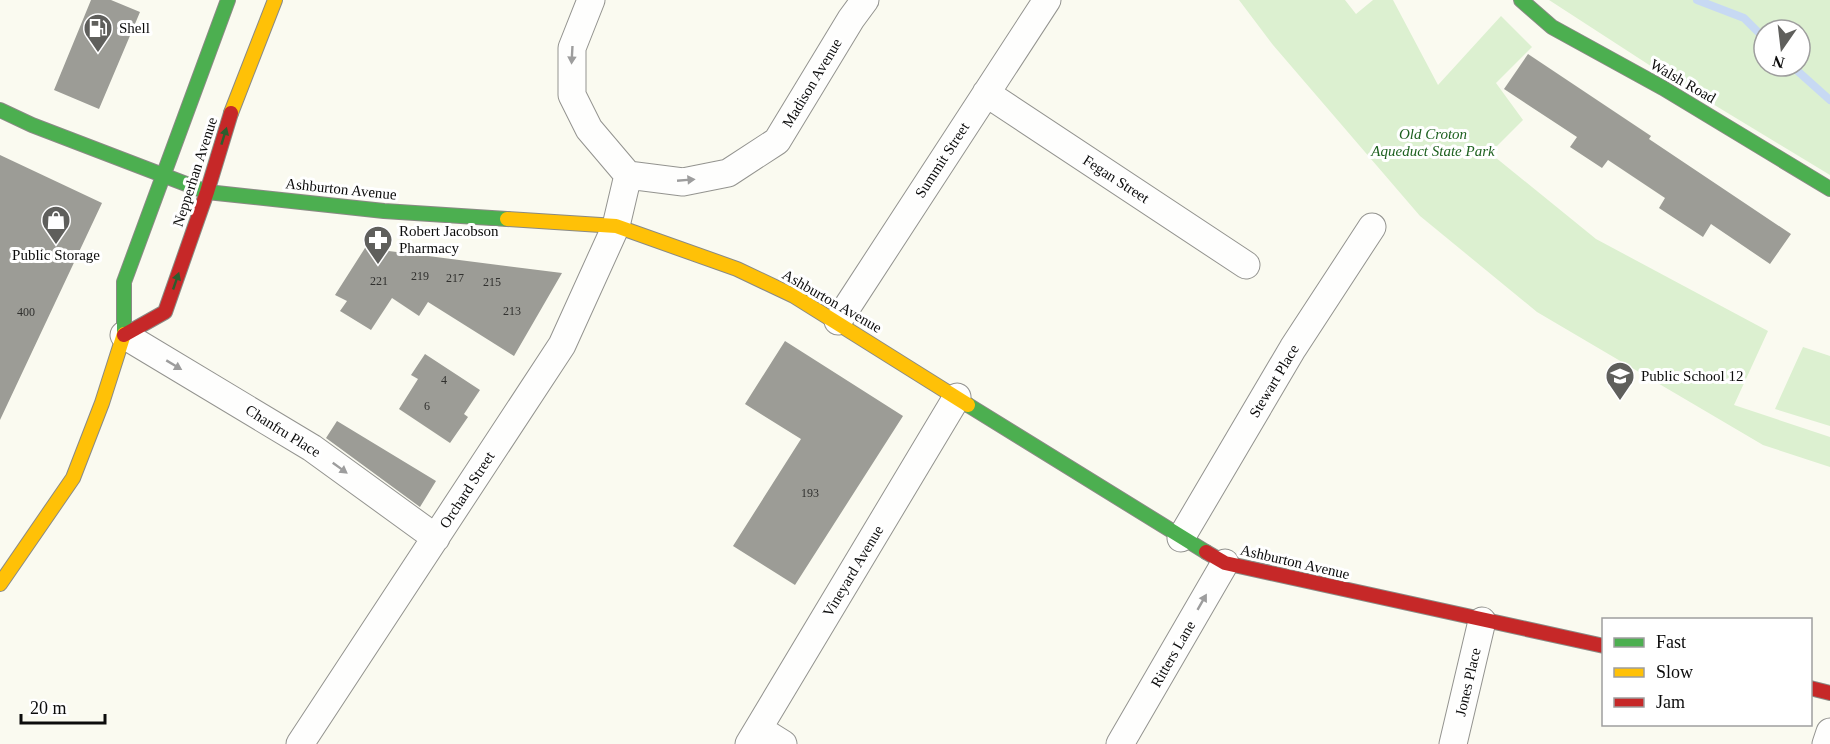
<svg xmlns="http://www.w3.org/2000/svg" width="1830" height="744" font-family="'Times New Roman',serif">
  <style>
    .green { fill: #dcf0d0; fill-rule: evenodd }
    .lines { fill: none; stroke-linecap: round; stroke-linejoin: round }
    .stream { stroke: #c7d9f3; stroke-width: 8 }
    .building { fill: #9c9c96 }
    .street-casing { stroke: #93938f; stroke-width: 29 }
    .fast-casing { stroke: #8a8a85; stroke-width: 16 }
    .slow-casing { stroke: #8a8a85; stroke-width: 16 }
    .jam-casing { stroke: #8a8a85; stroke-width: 16 }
    .street { stroke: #fefefd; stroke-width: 27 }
    .fast { stroke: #4caf50; stroke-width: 14 }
    .slow { stroke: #ffc107; stroke-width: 14 }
    .jam { stroke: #c62828; stroke-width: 14 }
    .oneway { fill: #9d9d9d }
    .oneway2 { fill: #2c5e2e }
    .labels { text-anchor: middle; stroke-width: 6; stroke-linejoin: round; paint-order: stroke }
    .number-label { font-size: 12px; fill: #30302e }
    .poi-label { font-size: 15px; fill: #0c0c0c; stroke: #fff; text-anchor: start }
    .street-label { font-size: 15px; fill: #0c0c0c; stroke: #fff }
    .park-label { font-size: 15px; font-style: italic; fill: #1e6120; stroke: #fff }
  </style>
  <rect width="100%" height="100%" fill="#fafaf0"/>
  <!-- green -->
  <path class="green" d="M1239,0h106l11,14 17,-14h20l45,85 63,-69 31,31 -36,36 27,37 -33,33 106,86 172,92 -34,74 96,32v30l-67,-22 -226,-133 -117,-96 -147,-171z
    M1549,0h281v175l-170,-103zM1764,30h36v36h-36z
    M1803,347l27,9v70l-55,-17z"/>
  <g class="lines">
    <!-- stream -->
    <path class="stream" d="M1697,0l47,18 20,20
      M1792,66l38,34"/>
  </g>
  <!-- building -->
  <path class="building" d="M91,0h20l29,12 -41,97 -45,-19z
    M1528,54l123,82 -2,3 142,95 -21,30 -59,-40 -8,13 -44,-29 6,-10 -57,-38 -6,8 -32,-21 7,-10 -73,-48z
    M0,155l102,48 -102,217z
    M365,248l197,25 -48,83 -86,-54 -9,14 -27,-18 -21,32 -31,-19 7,-10 -12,-6z
    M785,341l118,75 -108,169 -62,-39 68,-107 -56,-35z
    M425,354l55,36 -16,24 4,3 -18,26 -51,-34 19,-30 -7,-4z
    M337,421l99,60 -16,26 -94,-69z"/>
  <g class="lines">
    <!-- street casing -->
    <g class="street-casing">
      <path id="street" d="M591,0l-19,48v47l17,34 39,46
        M986,93l260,172
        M628,175l55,7 45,-9 49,-32 74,-122 14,-19
        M838,321l209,-321
        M124,335l188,113 124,90
        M1181,538l112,-190 79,-121
        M759,729l24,15
        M300,744l262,-399 54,-119 12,-51
        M749,744l208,-347
        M1120,744l105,-181
        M1453,744l29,-123
        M1826,744l4,-12"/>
    </g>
    <!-- fast casing -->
    <g class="fast-casing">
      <path id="fast" d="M1521,0l31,27 111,61 167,101
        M0,110l32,15 175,67 177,19 123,8
        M124,334v-52l104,-282
        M968,405l238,147"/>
    </g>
    <!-- slow casing -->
    <g class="slow-casing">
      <path id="slow" d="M231,113l44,-113
        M507,219l109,7 121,43 57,27 174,109
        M0,584l73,-106 29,-75 22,-69"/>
    </g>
    <!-- jam casing -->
    <g class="jam-casing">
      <path id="jam" d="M124,335l41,-23 42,-120 24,-79
        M1206,552l19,11 379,83
        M1810,688l20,5"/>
    </g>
    <!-- street -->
    <use href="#street" class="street"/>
    <!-- fast -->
    <use href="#fast" class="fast"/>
    <!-- slow -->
    <use href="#slow" class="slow"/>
    <!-- jam -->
    <use href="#jam" class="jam"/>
  </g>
  <!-- one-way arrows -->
  <defs><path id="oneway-solid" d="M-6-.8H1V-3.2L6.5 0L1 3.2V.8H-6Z" transform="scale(1.5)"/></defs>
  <g class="oneway">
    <use href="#oneway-solid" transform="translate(572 55) rotate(93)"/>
    <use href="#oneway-solid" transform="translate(686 180) rotate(-5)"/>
    <use href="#oneway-solid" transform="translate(174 365) rotate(31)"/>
    <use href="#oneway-solid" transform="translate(340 468) rotate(36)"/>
    <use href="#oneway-solid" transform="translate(1202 602) rotate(-60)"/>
  </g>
  <g class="oneway2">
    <use href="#oneway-solid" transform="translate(224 136) rotate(-73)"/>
    <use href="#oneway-solid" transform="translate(176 281) rotate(-71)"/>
  </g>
  <!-- icons -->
  <defs>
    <g id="fuel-pin" transform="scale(1.5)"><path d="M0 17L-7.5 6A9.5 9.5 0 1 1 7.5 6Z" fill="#5f5f5c" stroke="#fff"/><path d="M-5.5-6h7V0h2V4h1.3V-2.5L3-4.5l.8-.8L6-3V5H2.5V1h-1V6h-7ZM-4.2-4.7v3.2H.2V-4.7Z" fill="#fff"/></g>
    <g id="shop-pin" transform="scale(1.5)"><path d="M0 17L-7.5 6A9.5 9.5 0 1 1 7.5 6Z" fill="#5f5f5c" stroke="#fff"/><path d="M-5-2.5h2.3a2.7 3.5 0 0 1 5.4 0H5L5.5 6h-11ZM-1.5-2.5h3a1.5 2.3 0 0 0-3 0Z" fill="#fff"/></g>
    <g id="pharmacy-pin" transform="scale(1.5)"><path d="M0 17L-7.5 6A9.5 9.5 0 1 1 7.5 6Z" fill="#5f5f5c" stroke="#fff"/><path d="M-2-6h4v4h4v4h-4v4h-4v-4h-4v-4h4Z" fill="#fff"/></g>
    <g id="school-pin" transform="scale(1.5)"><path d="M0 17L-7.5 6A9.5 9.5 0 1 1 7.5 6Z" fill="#5f5f5c" stroke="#fff"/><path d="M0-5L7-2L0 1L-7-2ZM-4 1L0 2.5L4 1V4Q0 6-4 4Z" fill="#fff"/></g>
  </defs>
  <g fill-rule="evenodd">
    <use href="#fuel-pin" x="98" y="28"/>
    <use href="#shop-pin" x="56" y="220"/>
    <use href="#pharmacy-pin" x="378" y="240"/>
    <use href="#school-pin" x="1620" y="376"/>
  </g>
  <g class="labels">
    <!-- number labels -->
    <g class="number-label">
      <text x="420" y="280">219</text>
      <text x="455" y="282">217</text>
      <text x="379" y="285">221</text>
      <text x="492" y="286">215</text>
      <text x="512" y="315">213</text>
      <text x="26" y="316">400</text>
      <text x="444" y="384">4</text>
      <text x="427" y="410">6</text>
      <text x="810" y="497">193</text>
    </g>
    <!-- poi labels -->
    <g class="poi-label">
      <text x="119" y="33">Shell</text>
      <text x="399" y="236">Robert Jacobson<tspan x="399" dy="17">Pharmacy</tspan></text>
      <text x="56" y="260" text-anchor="middle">Public Storage</text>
      <text x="1641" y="381">Public School 12</text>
    </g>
    <!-- street labels -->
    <g class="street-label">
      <text transform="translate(1683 81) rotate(30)" y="5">Walsh Road</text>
      <text transform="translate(812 83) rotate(-59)" y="5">Madison Avenue</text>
      <text transform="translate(942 160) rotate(-57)" y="5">Summit Street</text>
      <text transform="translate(195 172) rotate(-72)" y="5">Nepperhan Avenue</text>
      <text transform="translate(1116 179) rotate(33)" y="5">Fegan Street</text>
      <text transform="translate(341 189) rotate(6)" y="5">Ashburton Avenue</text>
      <text transform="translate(832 301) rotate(30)" y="5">Ashburton Avenue</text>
      <text transform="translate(1274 381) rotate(-59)" y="5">Stewart Place</text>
      <text transform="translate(283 431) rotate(32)" y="5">Chanfru Place</text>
      <text transform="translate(467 490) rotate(-57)" y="5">Orchard Street</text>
      <text transform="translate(1295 562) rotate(13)" y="5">Ashburton Avenue</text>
      <text transform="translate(853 571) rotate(-59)" y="5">Vineyard Avenue</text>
      <text transform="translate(1173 654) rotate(-60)" y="5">Ritters Lane</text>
      <text transform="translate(1468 682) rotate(-77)" y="5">Jones Place</text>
    </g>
    <!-- park labels -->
    <g class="park-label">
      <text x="1433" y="139">Old Croton<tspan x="1433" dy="17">Aqueduct State Park</tspan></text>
    </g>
  </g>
  <!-- legend -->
  <rect x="1602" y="618" width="210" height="108" fill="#ffffff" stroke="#9e9e9e" stroke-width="1.5"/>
  <rect x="1614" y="638" width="30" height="9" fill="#4caf50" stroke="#9e9e9e" stroke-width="1.5"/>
  <text x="1656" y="648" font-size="18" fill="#0c0c0c">Fast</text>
  <rect x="1614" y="668" width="30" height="9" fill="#ffc107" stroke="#9e9e9e" stroke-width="1.5"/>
  <text x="1656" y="678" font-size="18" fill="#0c0c0c">Slow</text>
  <rect x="1614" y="698" width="30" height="9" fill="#c62828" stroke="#9e9e9e" stroke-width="1.5"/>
  <text x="1656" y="708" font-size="18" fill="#0c0c0c">Jam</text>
  <!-- north arrow -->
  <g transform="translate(1782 48) rotate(194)"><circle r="28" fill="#ffffff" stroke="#9e9e9e" stroke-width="1.5"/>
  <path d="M0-4.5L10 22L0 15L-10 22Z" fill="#5f5f5c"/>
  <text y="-9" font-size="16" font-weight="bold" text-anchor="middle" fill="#0c0c0c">N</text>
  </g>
  <!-- scale -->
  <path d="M21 714v9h84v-9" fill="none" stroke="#0c0c0c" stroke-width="3"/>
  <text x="30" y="714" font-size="18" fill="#0c0c0c" stroke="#ffffff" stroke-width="4.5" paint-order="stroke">20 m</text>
</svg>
